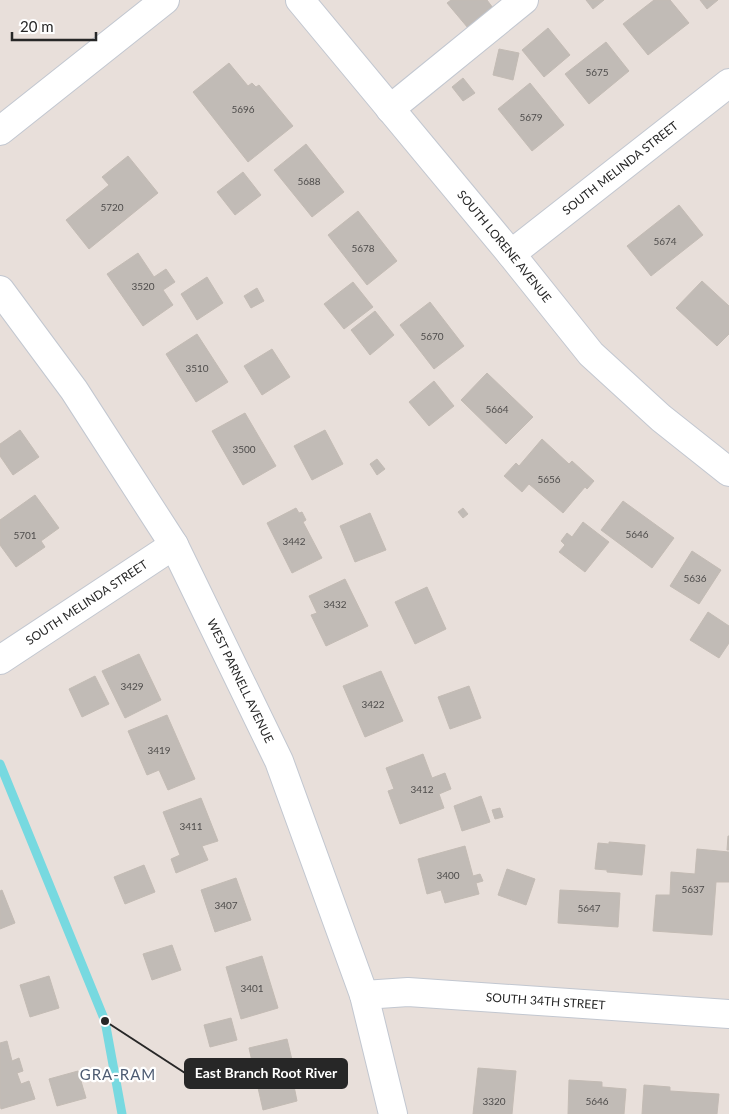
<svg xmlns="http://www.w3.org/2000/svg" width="729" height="1114" font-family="Lato,sans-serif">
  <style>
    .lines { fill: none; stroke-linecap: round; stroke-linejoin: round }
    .stream { stroke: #77d9e0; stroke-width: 9 }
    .building { fill: #c1bbb6; stroke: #c3bbb4 }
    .minor-casing { stroke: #c2c7d0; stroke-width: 30 }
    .minor { stroke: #fff; stroke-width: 28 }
    .labels { text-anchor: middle; stroke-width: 4.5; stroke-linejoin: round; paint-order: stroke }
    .number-label { font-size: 10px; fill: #4e4c4b }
    .street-label { font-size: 12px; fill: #272727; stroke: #fff }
    .quarter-label { font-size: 15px; letter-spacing: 1px; fill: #4d5b72; stroke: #fff }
    .leader { fill: none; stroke: #272727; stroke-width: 2 }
    .callout-dot { fill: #272727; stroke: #fff; stroke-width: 2 }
    .callout { fill: #272727; stroke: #272727; stroke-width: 2 }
    .callout-label { font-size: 14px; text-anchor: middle; font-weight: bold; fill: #fff }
  </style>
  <rect width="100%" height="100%" fill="#e8dfda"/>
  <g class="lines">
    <!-- stream -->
    <path class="stream" d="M0,764l105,257 17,93"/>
  </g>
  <!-- building -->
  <path class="building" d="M451,0h36l6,8 -25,20 -21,-25z
    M586,0h18l-11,9z
    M654,0h16l19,23 -41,32 -25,-31z
    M700,0h18l-11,9z
    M548,28l22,27 -26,22 -22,-27z
    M606,42l23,29 -40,33 -24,-30z
    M499,49l20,4 -6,27 -20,-5z
    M229,63l19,23 4,-3 4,4 3,-2 34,41 -45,36 -55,-70z
    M463,78l12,15 -12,8 -11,-14z
    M530,83l34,42 -32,26 -34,-42z
    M306,144l38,48 -32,25 -38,-47z
    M128,156l30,37 -69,56 -23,-29 43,-35 -7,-8z
    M243,172l18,23 -26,20 -18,-23z
    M679,205l24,30 -52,41 -24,-30z
    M358,211l39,50 -30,24 -39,-50z
    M138,253l16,24 12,-8 9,13 -12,8 10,15 -30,21 -36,-52z
    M207,277l16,26 -26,17 -16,-26z
    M702,281l27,25v28l-12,12 -41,-38z
    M353,282l20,25 -29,22 -20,-25z
    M257,288l7,13 -13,7 -7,-12z
    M430,302l34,44 -30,23 -34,-44z
    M375,311l19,24 -24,20 -19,-25z
    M197,334l31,48 -32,20 -30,-48z
    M272,349l18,28 -28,18 -18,-29z
    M487,373l46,44 -27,27 -45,-44z
    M434,381l20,25 -25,20 -20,-24z
    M245,413l31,53 -33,19 -31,-54z
    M20,430l19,27 -26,18 -13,-19v-12z
    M325,430l18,34 -31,16 -18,-34z
    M542,439l27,25 3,-3 22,20 -7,8 -2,-2 -22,26 -34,-29 -7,8 -18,-16 12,-13 3,3z
    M377,459l8,10 -8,6 -7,-11z
    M35,495l24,33 -18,13 4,6 -29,20 -16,-22v-25z
    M623,501l51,37 -22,30 -51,-38z
    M296,508l3,5 3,-1 4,8 -3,2 19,36 -30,15 -25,-50z
    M463,508l5,6 -5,4 -5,-6z
    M370,513l16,37 -31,12 -15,-36z
    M583,522l26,20 -24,30 -26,-20 6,-7 -4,-4 6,-8 5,4z
    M692,551l29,19 -22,34 -29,-18z
    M345,579l23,47 -42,20 -15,-31 6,-2 -8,-17z
    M427,587l19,42 -31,15 -20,-42z
    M708,612l21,14v17l-10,15 -29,-18z
    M139,654l22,46 -36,18 -23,-47z
    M381,671l22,50 -38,16 -22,-51z
    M95,676l14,28 -27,13 -13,-28z
    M469,686l12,32 -31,11 -12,-32z
    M167,715l28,64 -27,11 -9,-20 -12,5 -19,-44z
    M423,754l9,24 13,-5 6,16 -12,5 5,14 -44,16 -12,-33 6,-2 -8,-21z
    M481,796l9,26 -28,9 -8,-25z
    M201,798l17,43 -16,5 6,14 -32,13 -5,-14 9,-4 -17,-43z
    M500,808l3,9 -8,2 -3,-9z
    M728,836h1v14h-2z
    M609,842l36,3 -3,30 -35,-3v-2l-12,-1 3,-26 11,1z
    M465,846l8,30 7,-2 3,7 -7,2 3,11 -34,9 -4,-13 -14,4 -9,-35z
    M697,849l32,3v30h-13l-4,53 -59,-4 3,-36h14l1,-23 24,2z
    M144,865l11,27 -30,12 -11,-27z
    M507,869l28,10 -9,26 -28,-10z
    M236,878l15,42 -36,12 -14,-42z
    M2,890l13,33 -15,6v-38z
    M560,890l60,3 -2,34 -60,-4z
    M172,945l9,25 -29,10 -9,-26z
    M262,956l16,52 -37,11 -15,-52z
    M49,976l10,32 -29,9 -10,-32z
    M231,1018l6,22 -27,7 -6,-22z
    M287,1039l11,46 -4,1 3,15 -34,9 -14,-62z
    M7,1041l5,20 7,-3 4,13 -6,2 4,11 8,-3 6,18 -34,10 -1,-4v-62z
    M478,1068l38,3 -4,43h-39z
    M78,1071l8,27 -29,8 -8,-27z
    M569,1080l33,2v5l24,2 -2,25h-56z
    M644,1085l26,2v4l49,3 -2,20h-75z"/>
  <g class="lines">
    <!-- minor casing -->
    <g class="minor-casing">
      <g id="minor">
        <path id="s1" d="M300,0l211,254 80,100 70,64 68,54"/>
        <path d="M390,109l134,-109"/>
        <path d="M0,131l165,-131"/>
        <path id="s2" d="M511,254l218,-171"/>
        <path id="s3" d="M0,290l74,100 100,155 105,216 85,234 29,119"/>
        <path id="s4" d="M0,660l174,-115"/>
        <path id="s5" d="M364,995l44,-3 321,22"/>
      </g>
    </g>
    <!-- minor -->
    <use href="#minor" class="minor"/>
  </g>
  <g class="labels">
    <!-- number labels -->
    <g class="number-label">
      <text x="597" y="76">5675</text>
      <text x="243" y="113">5696</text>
      <text x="531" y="121">5679</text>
      <text x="309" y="185">5688</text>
      <text x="112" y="211">5720</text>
      <text x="665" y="245">5674</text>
      <text x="363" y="252">5678</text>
      <text x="143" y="290">3520</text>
      <text x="432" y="340">5670</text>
      <text x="197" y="372">3510</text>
      <text x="497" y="413">5664</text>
      <text x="244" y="453">3500</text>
      <text x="549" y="483">5656</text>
      <text x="637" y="538">5646</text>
      <text x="25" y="539">5701</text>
      <text x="294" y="545">3442</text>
      <text x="695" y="582">5636</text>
      <text x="335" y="608">3432</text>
      <text x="132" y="690">3429</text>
      <text x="373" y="708">3422</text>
      <text x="159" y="754">3419</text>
      <text x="422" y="793">3412</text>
      <text x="191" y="830">3411</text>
      <text x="448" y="879">3400</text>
      <text x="693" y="893">5637</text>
      <text x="226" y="909">3407</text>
      <text x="589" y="912">5647</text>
      <text x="252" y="992">3401</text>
      <text x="494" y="1105">3320</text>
      <text x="597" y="1105">5646</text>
    </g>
    <!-- street labels -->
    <g class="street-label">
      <text dy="4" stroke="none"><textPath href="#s2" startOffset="139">SOUTH MELINDA STREET</textPath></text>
      <text dy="4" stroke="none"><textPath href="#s1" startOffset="320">SOUTH LORENE AVENUE</textPath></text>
      <text dy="4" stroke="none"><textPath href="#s4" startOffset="104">SOUTH MELINDA STREET</textPath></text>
      <text dy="4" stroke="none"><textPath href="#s3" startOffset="460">WEST PARNELL AVENUE</textPath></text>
      <text dy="4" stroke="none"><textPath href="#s5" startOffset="182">SOUTH 34TH STREET</textPath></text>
    </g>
    <!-- quarter labels -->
    <g class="quarter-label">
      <text x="118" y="1080">GRA-RAM</text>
    </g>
  </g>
  <!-- callouts -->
  <path class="leader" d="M105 1021L185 1073"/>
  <circle class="callout-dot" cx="105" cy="1021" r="5"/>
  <rect class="callout" x="185" y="1059" width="162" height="29" rx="5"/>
  <g class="callout-label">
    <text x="266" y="1078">East Branch Root River</text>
  </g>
  <!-- scale -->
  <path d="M12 32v8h84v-8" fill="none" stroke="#272727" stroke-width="2.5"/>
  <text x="20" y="32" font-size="15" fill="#272727" stroke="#ffffff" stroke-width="4" paint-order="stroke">20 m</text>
</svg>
